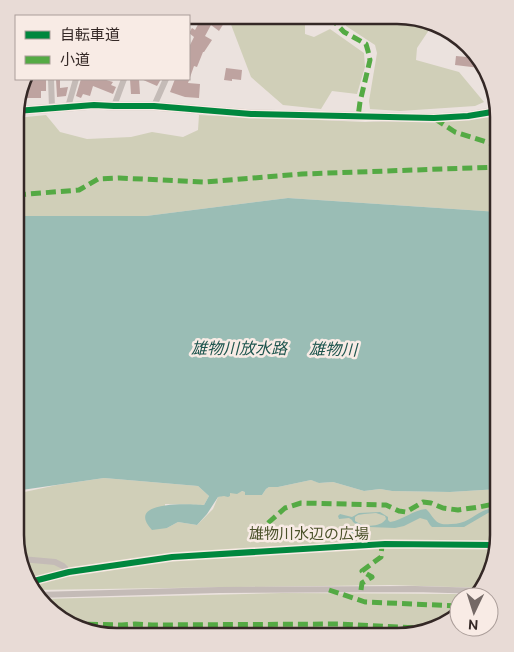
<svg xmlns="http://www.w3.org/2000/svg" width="514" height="652" font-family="Ubuntu,'Noto Sans JP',sans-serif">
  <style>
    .green { fill: #d0cfb8 }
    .water { fill: #9abdb5; fill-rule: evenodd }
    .building { fill: #bea3a0 }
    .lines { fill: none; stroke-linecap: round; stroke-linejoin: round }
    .minor { stroke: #c4bbb7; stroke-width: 6 }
    .tertiary { stroke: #c4bbb7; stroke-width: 9 }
    .quiet { stroke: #54aa44; stroke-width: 5; stroke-dasharray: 10 5; stroke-linecap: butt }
    .cycleway-casing { stroke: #f8ebe5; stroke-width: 9 }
    .cycleway { stroke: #00873e; stroke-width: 6 }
    .labels { text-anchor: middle; stroke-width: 5; stroke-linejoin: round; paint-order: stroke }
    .park-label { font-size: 15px; fill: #4b522a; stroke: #f8ebe5 }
    .water-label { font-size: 16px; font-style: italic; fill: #1d544d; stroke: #f8ebe5 }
    .rim { fill: none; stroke: #342826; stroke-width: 2.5 }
  </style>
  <rect width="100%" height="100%" fill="#ebe2de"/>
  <!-- green -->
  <path class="green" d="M411,16l22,8 -16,24 -1,12 43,12 25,30 -9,4 -75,5 -30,-2 -1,-8 8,-48 -2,-8 -29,-19v-9z
    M305,17v17l9,3 16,-8 34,24 1,14 -8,27 -25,-3 -11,18 -38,-4 -32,-28 -21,-55 -3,-4z
    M46,115l14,17 27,7 44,-2 21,-5 31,5 15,-7 1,-15 166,7 134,-5v95l-211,-14 -142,18h-130v-98z
    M104,478l94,8 11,10 -5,9 -39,-1 2,24 11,-6 19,3 16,-16 5,-12c5,-1 7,-3 11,-5 11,-3 23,1 33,3l4,-6 3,-2h9l33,-7 9,3 13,-1 31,9 16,-2 12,2 58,1 49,-3v53l-16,46 -93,-3 -358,5 -3,-4 -14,-51v-41l42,-9z
    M282,593l172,1 24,1 -2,2h-17v16l-11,10 -45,14h-278l1,-3 -8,-6h-34l-23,-8 -20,-21z
    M91,630h25l5,7h-11z"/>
  <!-- water -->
  <path class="water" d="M288,198l211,14v277l-49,3 -58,-1 -12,-2 -16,2 -31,-9 -14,1 -8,-3 -33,7h-9l-3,2 -4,6h-17v-3l-3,-1 -5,3 -7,-1v3l-2,1 -4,-1 -6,1 -11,17 -10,11 -19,-3 -11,6 -15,2c-28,-30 38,-26 52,-25l5,-9 -11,-10 -94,-8 -89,13 1,-275h130z
    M499,507v2l-11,4 -24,14h-32l-2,-2 -3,-5 -7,-2 -16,8 -9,2 -26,-1 -8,2 -4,3 -19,5h-22l-21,2h-3l-3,-2 1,-2 2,-1 43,1 13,-3 8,-4v-4l-3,-2 -1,-2 -3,-2 -10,1 -1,-3 2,-2 12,3 7,-4 21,-1 8,5v3l2,2c13,-2 23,-12 36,-13 5,4 7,11 13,14 4,2 8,1 12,1 15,0 20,-7 32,-13 5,-2 11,-3 16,-4zM376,513l9,3 1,3c-6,9 -23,8 -31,2v-4l3,-2 6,-1z"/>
  <!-- building -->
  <path class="building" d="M201,19h15l8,4 -5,8 -8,-6 -6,11 7,4 -8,12h-1l-6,15 -3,-1 -6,17 12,1 -1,14 -14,-1 -15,-5 5,-13h14v-32l5,-10 -5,-4 3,-5 3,2z
    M457,36l12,12 -14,-3z
    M456,56l22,2 2,3v7l-25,-3z
    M226,68l16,2 -1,10 -9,-1v2l-8,-1z
    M24,79h22v12h-5v7h-18l1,-9h-3z
    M56,79h4v9l8,-1 -2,9 -9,1z
    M81,79h13l4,1 1,-1h4l10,3 -2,3 5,2 -3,7 -20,-8 -3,10 -7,-2 -2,4 -5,-2z
    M130,79h9l1,15h-9z
    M141,79h20l-4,7z"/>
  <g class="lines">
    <!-- minor -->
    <path class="minor" d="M189,20v-1
      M486,67l6,45
      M51,79l1,29
      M114,106l10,-27
      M154,106l12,-27
      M68,107l8,-28
      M21,559l34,3 8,4 6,6
      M27,581h7l35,-9 103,-15 213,-13 113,1
      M37,595l182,-5 196,-1 67,2"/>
    <!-- tertiary -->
    <path class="tertiary" d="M16,111l78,-6 20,1h40l97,8 183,4 34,-2 30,-5"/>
    <!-- quiet -->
    <path class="quiet" d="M330,17l14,15 22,12 2,7 2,9 -10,42 -2,15
      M435,119l20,13 44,14
      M16,195l63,-5 19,-11 21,-1 86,4 97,-8 197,-7
      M268,523l17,-15 16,-5 85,2 13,6 7,1 17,-10 8,1 12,5 15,2 21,-3 20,-4
      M329,590l36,12 94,4
      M361,590l1,-7 10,-6 -10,-6 19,-14 1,-13
      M73,624l49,1 13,-1 17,1 186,-1 78,4 2,-1h18
      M96,632h10v3"/>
    <!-- cycleway casing -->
    <g class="cycleway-casing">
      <path id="cycleway" d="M16,111l78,-6 20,1h40l97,8 183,4 34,-2 30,-5
        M27,581h7l35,-9 103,-15 213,-13 113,1"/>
    </g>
    <!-- cycleway -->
    <use href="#cycleway" class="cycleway"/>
  </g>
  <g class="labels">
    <!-- park labels -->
    <g class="park-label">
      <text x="309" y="539">雄物川水辺の広場</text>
    </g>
    <!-- water labels -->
    <g class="water-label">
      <text x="239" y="354">雄物川放水路</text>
      <text transform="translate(333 349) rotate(1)" y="6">雄物川</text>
    </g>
  </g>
  <!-- crop -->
  <path d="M0 0H514V652H0ZM117 24H397A93 93 0 0 1 490 117V535A93 93 0 0 1 397 628H117A93 93 0 0 1 24 535V117A93 93 0 0 1 117 24Z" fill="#e8dbd6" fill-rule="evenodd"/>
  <path class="rim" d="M117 24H397A93 93 0 0 1 490 117V535A93 93 0 0 1 397 628H117A93 93 0 0 1 24 535V117A93 93 0 0 1 117 24Z"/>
  <!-- legend -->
  <rect x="15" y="15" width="175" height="65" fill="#f8ebe5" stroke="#aa9d99"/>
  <rect x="25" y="31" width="25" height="8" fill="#00873e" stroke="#aa9d99"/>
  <text x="60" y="40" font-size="15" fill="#342826">自転車道</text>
  <rect x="25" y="56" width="25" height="8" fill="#54aa44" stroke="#aa9d99"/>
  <text x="60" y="65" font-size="15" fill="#342826">小道</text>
  <!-- north arrow -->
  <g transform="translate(474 612) rotate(184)"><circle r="24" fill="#f8ebe5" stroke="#aa9d99"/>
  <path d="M0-4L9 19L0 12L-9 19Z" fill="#746966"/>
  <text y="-8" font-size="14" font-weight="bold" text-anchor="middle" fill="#342826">N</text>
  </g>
</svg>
